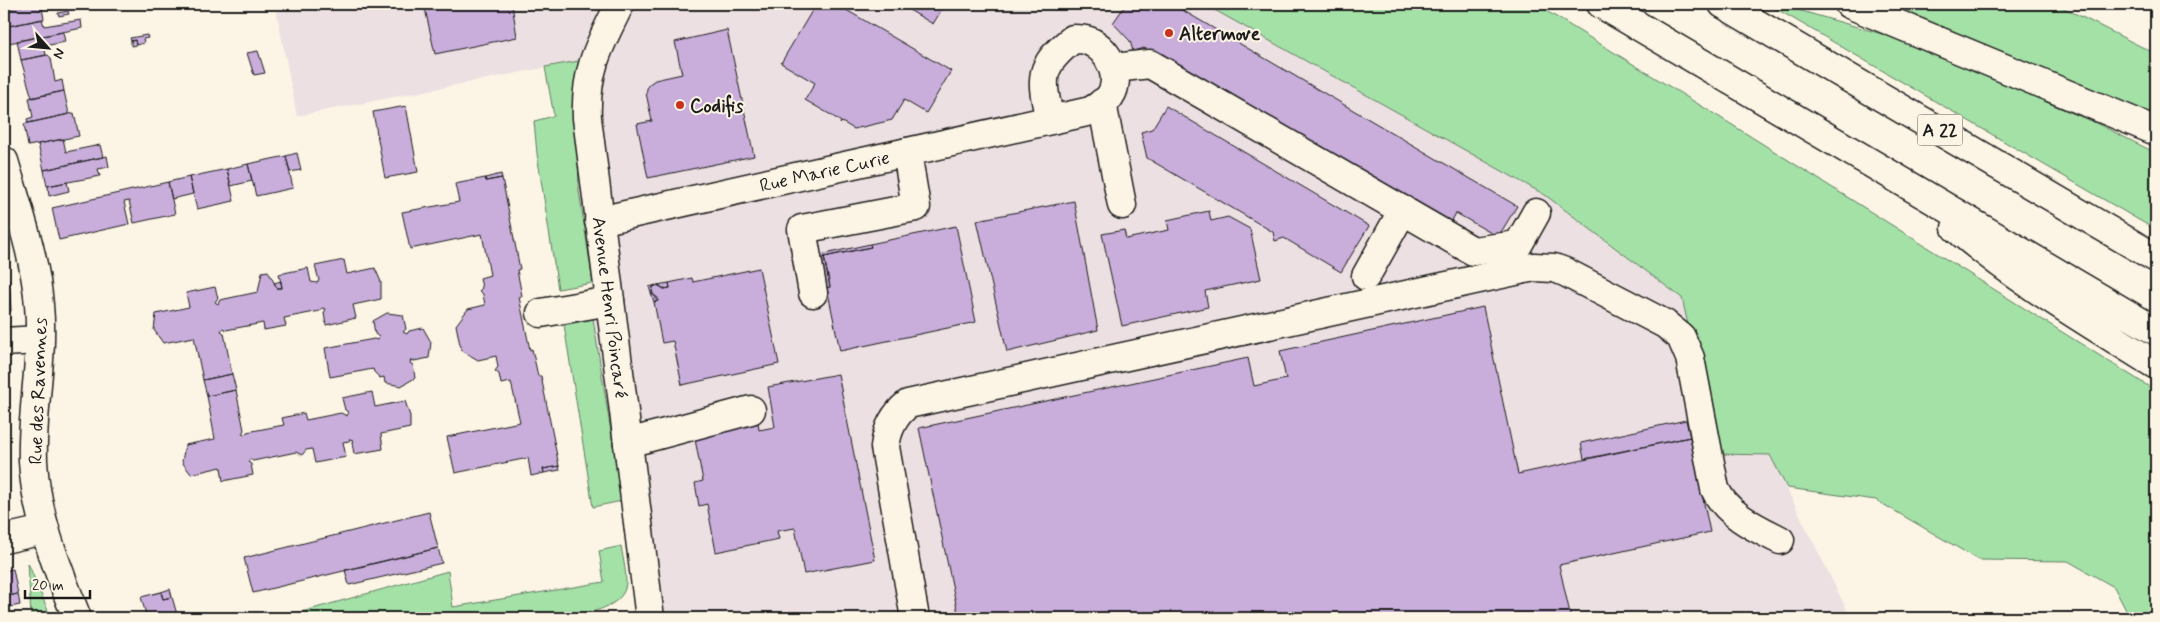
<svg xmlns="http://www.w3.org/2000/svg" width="2160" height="622" font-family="Mynerve,sans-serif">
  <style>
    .built { fill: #ede0e2 }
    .green { fill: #a4e1a7; stroke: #607e62 }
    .building { fill: #c9aedc; stroke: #1c1c1c }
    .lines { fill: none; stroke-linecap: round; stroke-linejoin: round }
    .minor-casing { stroke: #1c1c1c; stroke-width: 31 }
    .highway-casing { stroke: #1c1c1c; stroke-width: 31 }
    .minor { stroke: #fcf5e5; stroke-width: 28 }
    .highway { stroke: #fcf5e5; stroke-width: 28 }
    .poi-dot { fill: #c8321e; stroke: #fcf5e5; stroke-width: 2 }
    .labels { text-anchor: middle; stroke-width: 4; stroke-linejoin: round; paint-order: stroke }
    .shield { fill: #fcf5e5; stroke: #5f5d58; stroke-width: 1 }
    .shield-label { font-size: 18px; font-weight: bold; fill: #1c1c1c }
    .poi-label { font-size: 19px; font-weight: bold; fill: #1c1c1c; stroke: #fcf5e5; text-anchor: start }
    .street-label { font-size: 19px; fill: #1c1c1c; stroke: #fcf5e5 }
  </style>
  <rect width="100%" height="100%" fill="#fcf5e5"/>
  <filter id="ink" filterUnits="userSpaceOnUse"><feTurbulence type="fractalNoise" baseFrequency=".02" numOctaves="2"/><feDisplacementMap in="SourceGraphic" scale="10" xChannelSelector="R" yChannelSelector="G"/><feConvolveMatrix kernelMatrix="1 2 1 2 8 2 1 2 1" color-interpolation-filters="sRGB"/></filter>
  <g filter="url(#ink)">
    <!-- built -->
    <path class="built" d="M275,4h929l341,191 137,103 35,155 53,2 81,163h-1215l-8,-80 -35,-219v-36l-14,-91 -2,-78 2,-53 -282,55z"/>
    <!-- green -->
    <path class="green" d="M1204,4h331l199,122 422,265v227h-26l-16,-31 -46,-26 -89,-1 -103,-60 -89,-12 -17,-33 -53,-1 -35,-156 -137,-103z
      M1768,4h9l126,36 197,85 56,28v77z
      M1877,4h179l100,50v63z
      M579,61l-2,53 2,77 14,92 -35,6 -21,-135 -3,-33 20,-5 -9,-49z
      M593,319l29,182 -29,6 -29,-182z
      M621,546c2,12 5,24 5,36 0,28 -47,33 -68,36h-278l168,-47 5,36 151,-25 -5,-31z
      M28,563l23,55h-20z"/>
    <!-- building -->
    <path class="building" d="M4,4h26l-26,5z
      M30,4h33l-21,4 2,11 -40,8v-18z
      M424,4h88l5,33 -82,17z
      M816,4h20l115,67 -25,42 -22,-13 -12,20 -38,9 -12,-7 -2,2 1,-2 -10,-7 -26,-15 10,-17 -34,-20z
      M899,4h46l-12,20z
      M1126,4h46l345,202 -19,31 -42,-24 -8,15 -304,-180 -11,3 -3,-10 -17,-18z
      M68,11l1,3 -10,2 -1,-3z
      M42,19l2,7 37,-6 1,8 -78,16v-17z
      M727,30l27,126 -106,22 -11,-54 15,-3 -6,-28 2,-8 7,-5 27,-6 -7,-32z
      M63,32l2,10 -21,4 2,9 -25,5 -4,-19z
      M147,35l1,3 -5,1 1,4 -8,2 -1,-5 -4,1 -1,-3z
      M135,40l1,5 -5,1v-5z
      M258,51l7,22 -11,2 -7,-22z
      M48,55l3,3 4,24 7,-2 2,11 -32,7 -11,-38z
      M64,91l5,23 -41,9 -1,-4 6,-2 -4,-19z
      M406,106l12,66 -33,6 -12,-66z
      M1166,106l203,120 -28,46 -57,-34 -9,3 -2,-9 -126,-74 -6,-26 11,-3z
      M74,113l5,23 -51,10 -4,-22z
      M63,139l3,13 34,-7 3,12 -59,13 -6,-26z
      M297,153l4,17 -11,2 -4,-16z
      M107,156l2,11 -11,2 2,7 -53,10 -3,-16z
      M286,156l7,32 -37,8 -8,-32z
      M248,164l4,17 -21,5 -4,-17z
      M227,169l7,32 -37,8 -8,-32z
      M501,174l1,4 -16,3 -1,-3z
      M189,177l4,17 -21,5 -4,-17z
      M485,178l1,3 16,-3 18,91 -3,1 5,26 -3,1 11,53 2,-1 6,27h3l18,90 -16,3 1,4 -13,3 -3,-18 -73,15 -8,-36 73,-15 -9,-40 -10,2 -2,-10 -4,-3 3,-4 -2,-11 -18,4 -17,-10 -5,-25 12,-16 17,-4 -2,-11 -4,-3 3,-3 -2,-10 10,-3 -8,-41 -72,15 -8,-37 57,-10 -4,-18z
      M67,182l2,9 -20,5 -1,-10z
      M168,182l7,32 -41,9 -5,-22 -5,1 5,22 -70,16 -7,-32z
      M1074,201l24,129 -91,22 -30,-132z
      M1209,211l2,10 17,-4 22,12 11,50 -56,12 3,16 -86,19 -20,-92 22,-4 2,9 43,-9 -2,-10z
      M956,226l20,96 -136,29 -13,-63 3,-1 -6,-30 47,-10 -1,-3z
      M870,244l1,3 -47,10 6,30 -3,1 -7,-33z
      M344,260l3,14 28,-6 6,14v17l-28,6 3,13 -30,7 -2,-12 2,-4 -4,-1 -2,3 -36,7 2,8 -22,4 -1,-7 -37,7 -3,-2 -2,3 3,2 8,41 -29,6 -9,-43 -31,6 -9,-13 2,-16 33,-7 -3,-14 29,-6 3,11 -3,4 3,2 2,-4 38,-8 4,-20 6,-1 9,17h5l-3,-14 29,-6 3,14 6,1 2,-3 -4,-14z
      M759,268l20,96 -97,21 -9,-44 -11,2 -8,-41 4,-1v-3l-6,-4 1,-7 6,-2 5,4 6,-1 -1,-5 23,-5 1,4z
      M9,279l2,32h-7v-31z
      M281,281l1,7h-5l-3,-5z
      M669,283l1,5 -6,1 -7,-4z
      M656,285l-3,2 -1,5 6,9 -4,1 -5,-15z
      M1483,307l35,167 172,-37 20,95 -151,33 12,53h-612l-40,-190 329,-70 6,28 32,-7 -6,-28z
      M387,313l16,2 3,14 -3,3 4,2 2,-3 14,-3 8,14 -2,16 -15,3 -3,-1 -1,3 3,2 2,13 -14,8 -16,-3 -1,-6 -4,1 -6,-6 -1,-3 -43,8 -5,-29 49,-9 3,1 2,-3 -4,-3 -2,-13z
      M232,374l4,16 -29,6 -4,-16z
      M838,374l37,186 -71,14 -9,-46 -18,3 2,8 -63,13 -9,-48 -8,2 -4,-23 8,-2 -9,-47 64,-12 1,8 16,-3 -7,-40z
      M236,390l8,40 -2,4 3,1 2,-3 37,-7 -2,-7 22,-5 2,7 35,-7 6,3 1,-4 -3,-2 -3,-12 30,-6 3,15 30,-6 5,15v12l-29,6 2,15 -29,5 -2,-11 1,-3 -3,-1 -1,2 -6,1 3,15 -31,6 -3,-14 -6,1 -4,5 -6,-3 -43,9 -3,-2 -2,3 3,2 2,11 -30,6 -2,-14 -30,7 -9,-12 3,-17 30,-6 -8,-43z
      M1686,420l4,17 -106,22 -3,-16z
      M559,466l1,4 -16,3 -1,-4z
      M429,512l9,36 -185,45 -9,-35z
      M438,548l4,15 -93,22 -4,-15z
      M13,569l5,25 -10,2 2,11 -6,1v-37z
      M170,589l2,8 -9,2 -2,-7z
      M161,592l2,7 9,-2 6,21h-31l-6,-21z
      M18,594l2,11 -10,2 -2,-11z"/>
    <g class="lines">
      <!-- minor casing -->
      <g class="minor-casing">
        <g id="minor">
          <path id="s1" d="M620,4c-21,42 -35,66 -33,114l63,500"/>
          <path d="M1114,68l36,-4 323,187 45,-6 18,-32"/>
          <path d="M1102,103l20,102"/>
          <path d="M4,161c14,48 31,95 35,144 5,52 -8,105 -6,156 3,56 24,106 44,157"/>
          <path id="s2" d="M599,221l492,-110c5,-4 12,-7 16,-11 18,-19 2,-51 -18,-59 -5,-2 -11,-2 -16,-2 -36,28 -32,40 -23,81"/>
          <path d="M1366,276l37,-66"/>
          <path d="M813,293l-11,-64 114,-22 -9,-55"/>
          <path d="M541,313l69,-12"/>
          <path d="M4,342l35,-2"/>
          <path d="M628,443l123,-33"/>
          <path d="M4,539l40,-9"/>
          <path d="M915,618l-30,-171c2,-18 9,-32 23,-43l626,-137 20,1 11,4 100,52 16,13 9,21 25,131c12,26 41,39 65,51"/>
        </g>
      </g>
      <!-- highway casing -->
      <g class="highway-casing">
        <path id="highway" d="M1601,4l555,327
          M1723,4l433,254
          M1849,4l307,127
          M1956,228c61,53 132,94 200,137"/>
      </g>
      <!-- minor -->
      <use href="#minor" class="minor"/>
      <!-- highway -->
      <use href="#highway" class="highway"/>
    </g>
  </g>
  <!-- markers -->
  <g class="poi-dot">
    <circle cx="1169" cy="33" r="5"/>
    <circle cx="680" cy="105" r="5"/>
  </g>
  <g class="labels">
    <!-- shield labels -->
    <rect class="shield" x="1917.5" y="114.5" width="45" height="31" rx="4"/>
    <g class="shield-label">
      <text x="1940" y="136">A 22</text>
    </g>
    <!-- poi labels -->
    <g class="poi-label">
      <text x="1179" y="40">Altermove</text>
      <text x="690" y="112">Codifis</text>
    </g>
    <!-- street labels -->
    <g class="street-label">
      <text dy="7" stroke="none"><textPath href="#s2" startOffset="231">Rue Marie Curie</textPath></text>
      <text dy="7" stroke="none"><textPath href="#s1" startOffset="311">Avenue Henri Poincaré</textPath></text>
      <text transform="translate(37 391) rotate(-88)" y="7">Rue des Ravennes</text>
    </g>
  </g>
  <!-- margin -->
  <rect width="2160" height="622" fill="none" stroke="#fcf5e5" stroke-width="20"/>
  <rect x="10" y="10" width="2140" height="602" fill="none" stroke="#1c1c1c" stroke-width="2" filter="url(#ink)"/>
  <!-- north arrow -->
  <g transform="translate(48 48) rotate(117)" stroke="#fcf5e5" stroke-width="4" paint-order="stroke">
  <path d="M0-4L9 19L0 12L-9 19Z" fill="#1c1c1c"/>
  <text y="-8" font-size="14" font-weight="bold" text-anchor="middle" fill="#1c1c1c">N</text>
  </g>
  <!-- scale -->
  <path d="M25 590v8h65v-8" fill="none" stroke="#1c1c1c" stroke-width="2.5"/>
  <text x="32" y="590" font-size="15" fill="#1c1c1c" stroke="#fcf5e5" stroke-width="4" paint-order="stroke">20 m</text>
</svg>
